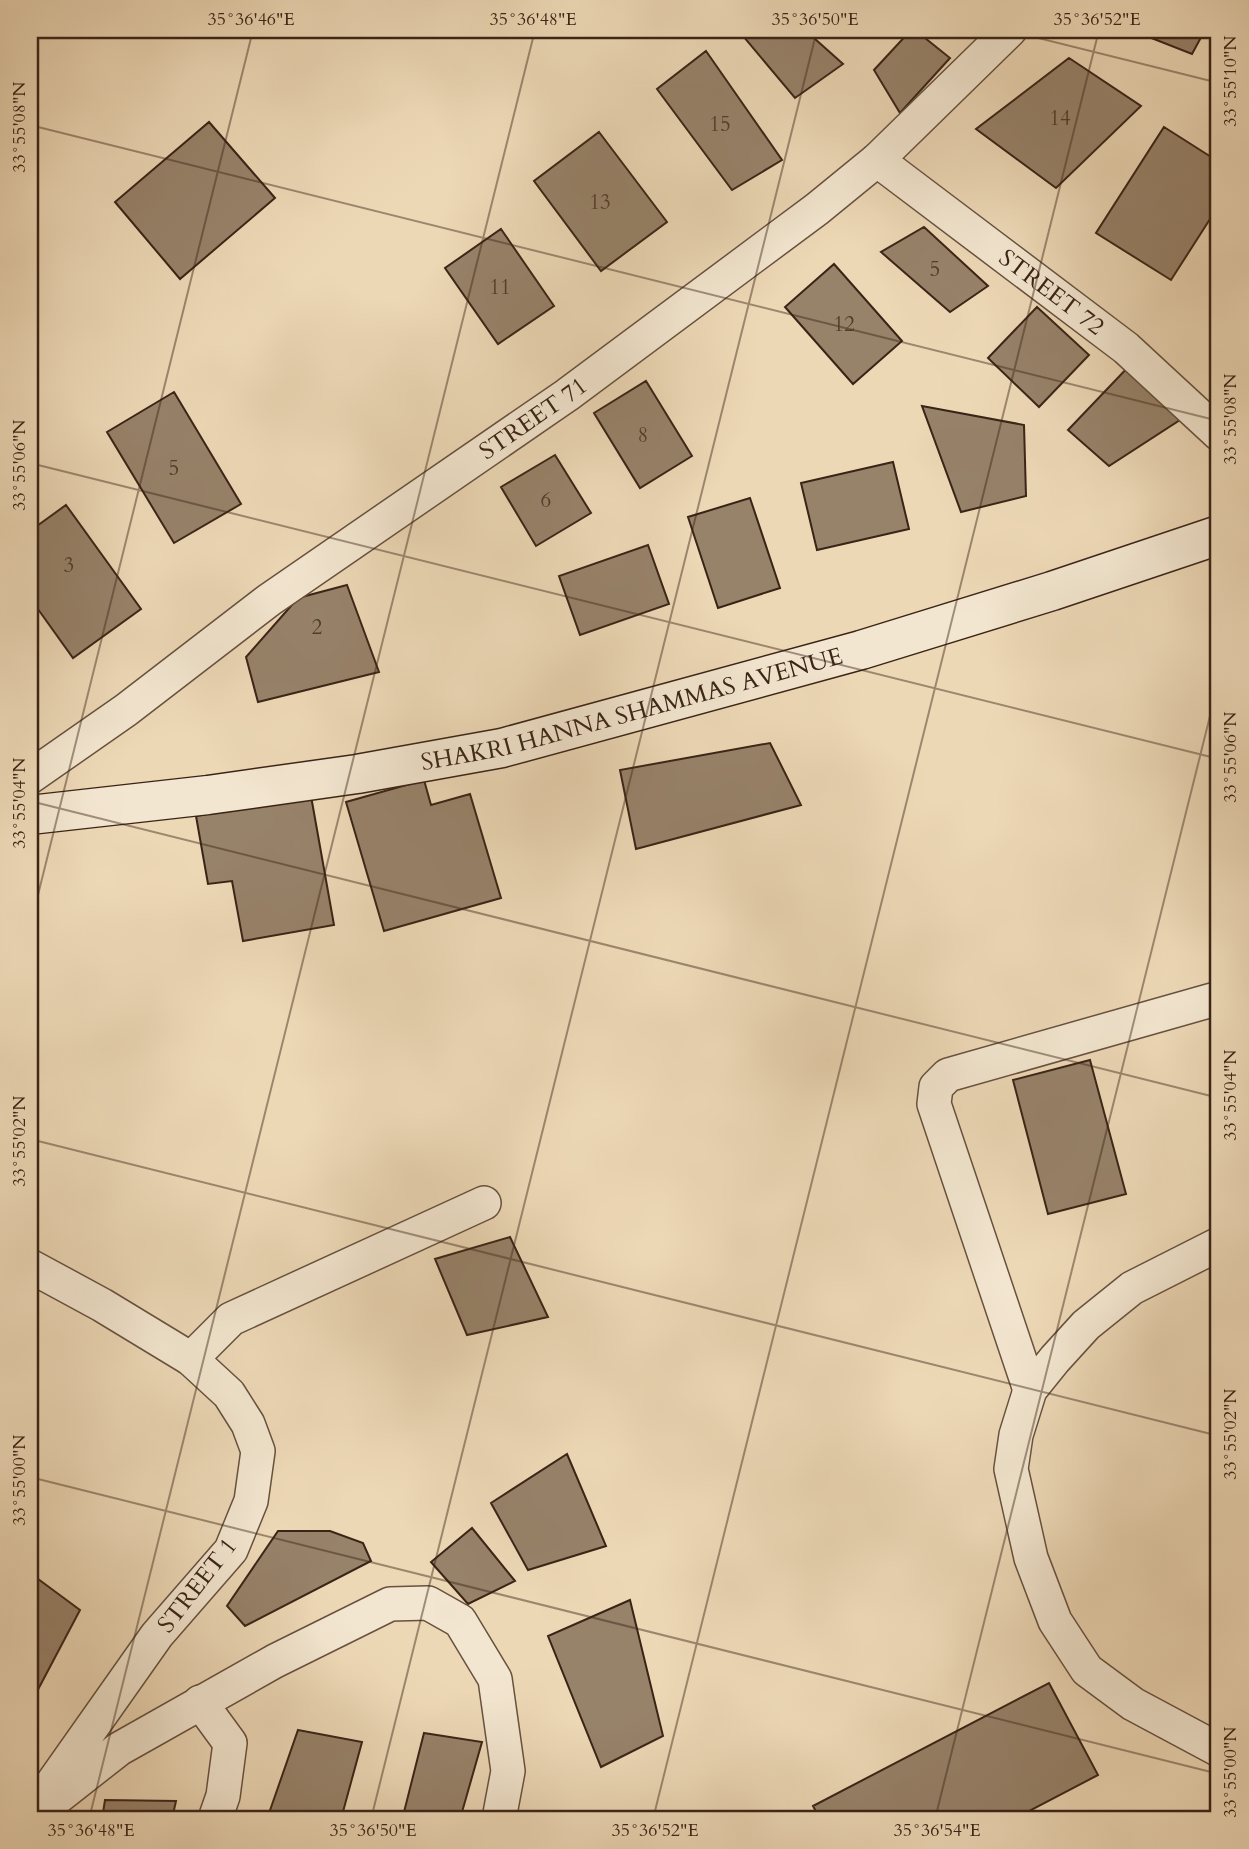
<svg xmlns="http://www.w3.org/2000/svg" width="1249" height="1849" font-family="Cardo,serif">
  <style>
    .building { fill: #97826a; stroke: #3a2417; stroke-width: 2 }
    .lines { fill: none; stroke-linecap: round; stroke-linejoin: round }
    .street-casing { stroke: #67513f; stroke-width: 36 }
    .secondary-casing { stroke: #3a2417; stroke-width: 41 }
    .street { stroke: #f3e6d0; stroke-width: 33 }
    .secondary { stroke: #f3e6d0; stroke-width: 38 }
    .ticks { fill: none; stroke: #3a2417; stroke-width: 2; stroke-opacity: 0.45 }
    .labels { text-anchor: middle; stroke-width: 5; stroke-linejoin: round; paint-order: stroke }
    .number-label { font-size: 21px; fill: #513c2c }
    .street-label { font-size: 24px; fill: #3a2417; stroke: #f3e6d0 }
    .neatline { fill: none; stroke: #3a2417; stroke-width: 2.5 }
    .ticks-label { font-size: 18px; text-anchor: middle; fill: #3a2417 }
  </style>
  <rect width="100%" height="100%" fill="#edd8b6"/>
  <filter id="stains"><feTurbulence type="fractalNoise" baseFrequency=".00286" numOctaves="4"/><feColorMatrix values="0 0 0 0 .2 0 0 0 0 .09 0 0 0 0 .02 0 0 0 .5 -.17"/></filter>
  <radialGradient id="worn" r=".72"><stop offset=".6" stop-color="#630" stop-opacity="0"/><stop offset="1" stop-color="#630" stop-opacity=".3"/></radialGradient>
  <!-- building -->
  <path class="building" d="M738,30h67l38,34 -48,34z
    M911,30h4l35,28 -50,55 -26,-43z
    M1131,30h74l-13,24z
    M706,51l76,109 -50,30 -75,-101z
    M1069,58l72,48 -85,82 -80,-59z
    M209,122l66,76 -95,81 -65,-77z
    M1164,127l55,35v43l-48,75 -75,-47z
    M599,132l68,90 -66,49 -67,-90z
    M924,227l64,59 -38,26 -69,-60z
    M501,229l53,77 -56,38 -53,-76z
    M834,264l68,77 -49,43 -68,-77z
    M1037,307l52,48 -50,52 -51,-49z
    M1132,363l54,53 -77,50 -41,-36z
    M646,381l46,75 -52,32 -46,-75z
    M174,392l67,112 -67,39 -67,-111z
    M922,406l102,19 2,71 -65,16z
    M555,455l36,58 -55,33 -35,-59z
    M893,462l16,67 -92,21 -16,-67z
    M750,498l30,90 -62,20 -30,-91z
    M66,505l75,104 -68,49 -43,-60v-67z
    M648,545l21,59 -89,31 -21,-59z
    M347,585l32,87 -121,30 -12,-45 52,-59z
    M1219,687v40l-9,-38z
    M770,743l31,62 -165,44 -16,-79z
    M424,780l7,25 39,-11 31,104 -117,33 -38,-129z
    M311,796l23,129 -91,16 -11,-60 -24,3 -12,-68z
    M1090,1060l36,134 -78,20 -35,-134z
    M510,1237l38,80 -81,18 -32,-76z
    M567,1454l39,92 -78,24 -37,-67z
    M472,1528l43,53 -47,23 -37,-42z
    M278,1531h52l33,12 8,18 -126,65 -18,-20z
    M30,1573l50,37 -47,89 -3,-3z
    M630,1600l33,136 -62,31 -53,-131z
    M1049,1683l49,92 -84,44h-194l-7,-13z
    M298,1730l64,12 -21,77h-74z
    M424,1733l58,9 -22,77h-36l-20,-7z
    M105,1800l71,1 -4,18h-70z"/>
  <g class="lines">
    <!-- street casing -->
    <g class="street-casing">
      <g id="street">
        <path id="s1" d="M877,160l249,188 93,86"/>
        <path id="s2" d="M30,777l96,-67 143,-110 298,-205 250,-186 60,-49 133,-130"/>
        <path d="M1219,1244l-87,44 -46,37 -31,34 -25,31 -14,45 -5,34 20,89 24,63 32,49 46,34 86,46"/>
        <path d="M30,1266l72,39 89,54 38,35 19,30 10,27 -7,50 -20,49 -74,85 -127,180"/>
        <path d="M191,1359l40,-40 253,-116"/>
        <path d="M1030,1390l-96,-286 2,-17 12,-12 271,-77"/>
        <path d="M200,1702l30,41 -7,53 -8,23"/>
        <path d="M54,1800l65,-51 156,-88 115,-57 38,-1 32,18 35,58 13,92 -9,48"/>
      </g>
    </g>
    <!-- secondary casing -->
    <g class="secondary-casing">
      <g id="secondary">
        <path id="s3" d="M30,815l178,-20 149,-21 145,-26 359,-98 191,-59 167,-56"/>
      </g>
    </g>
    <!-- street -->
    <use href="#street" class="street"/>
    <!-- secondary -->
    <use href="#secondary" class="secondary"/>
  </g>
  <!-- ticks -->
  <path class="ticks" d="M1006,30l213,53M30,125l1189,296M30,463l1189,296M30,801l1189,297M30,927l223,-897M30,1139l1189,297M30,1477l1189,297M30,1816l14,3M89,1819l446,-1789M371,1819l446,-1789M653,1819l446,-1789M935,1819l284,-1139M1217,1819l2,-8"/>
  <g class="labels">
    <!-- number labels -->
    <g class="number-label">
      <text x="1060" y="125">14</text>
      <text x="720" y="131">15</text>
      <text x="600" y="209">13</text>
      <text x="935" y="276">5</text>
      <text x="500" y="294">11</text>
      <text x="844" y="331">12</text>
      <text x="643" y="442">8</text>
      <text x="174" y="475">5</text>
      <text x="546" y="507">6</text>
      <text x="69" y="572">3</text>
      <text x="317" y="634">2</text>
    </g>
    <!-- street labels -->
    <g class="street-label">
      <text dy="8" stroke="none"><textPath href="#s1" startOffset="219">STREET 72</textPath></text>
      <text dy="8" stroke="none"><textPath href="#s2" startOffset="618">STREET 71</textPath></text>
      <text dy="8" stroke="none"><textPath href="#s3" startOffset="612">SHAKRI HANNA SHAMMAS AVENUE</textPath></text>
      <text transform="translate(197 1585) rotate(-52)" y="8">STREET 1</text>
    </g>
  </g>
  <!-- margin -->
  <rect width="1249" height="1849" fill="none" stroke="#edd8b6" stroke-width="77"/>
  <rect x="38" y="38" width="1172" height="1773" class="neatline"/>
  <g class="ticks-label">
    <text x="251" y="25">35°36'46"E</text>
    <text x="533" y="25">35°36'48"E</text>
    <text x="815" y="25">35°36'50"E</text>
    <text x="1097" y="25">35°36'52"E</text>
    <text transform="translate(1230 81) rotate(-90)" y="6">33°55'10"N</text>
    <text transform="translate(19 127) rotate(-90)" y="6">33°55'08"N</text>
    <text transform="translate(1230 419) rotate(-90)" y="6">33°55'08"N</text>
    <text transform="translate(19 465) rotate(-90)" y="6">33°55'06"N</text>
    <text transform="translate(1230 757) rotate(-90)" y="6">33°55'06"N</text>
    <text transform="translate(19 803) rotate(-90)" y="6">33°55'04"N</text>
    <text transform="translate(1230 1095) rotate(-90)" y="6">33°55'04"N</text>
    <text transform="translate(19 1141) rotate(-90)" y="6">33°55'02"N</text>
    <text transform="translate(1230 1434) rotate(-90)" y="6">33°55'02"N</text>
    <text transform="translate(19 1480) rotate(-90)" y="6">33°55'00"N</text>
    <text transform="translate(1230 1772) rotate(-90)" y="6">33°55'00"N</text>
    <text x="91" y="1836">35°36'48"E</text>
    <text x="373" y="1836">35°36'50"E</text>
    <text x="655" y="1836">35°36'52"E</text>
    <text x="937" y="1836">35°36'54"E</text>
  </g>
  <rect width="100%" height="100%" filter="url(#stains)"/>
  <rect width="100%" height="100%" fill="url(#worn)"/>
</svg>
